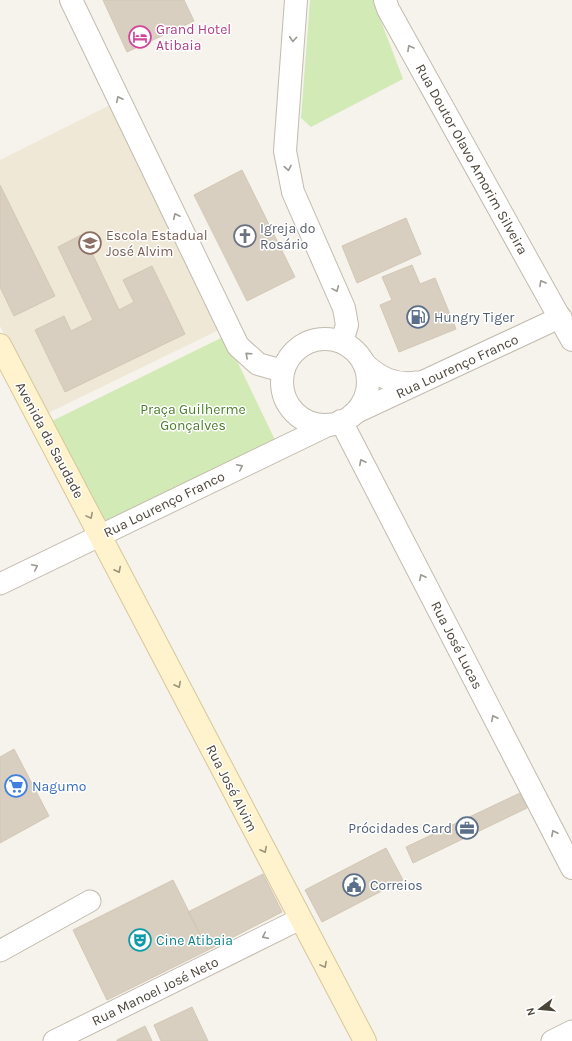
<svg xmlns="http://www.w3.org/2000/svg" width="572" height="1041" font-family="Karla,sans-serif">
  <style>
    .education { fill: #efe8d6 }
    .green { fill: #d2eab5 }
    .building { fill: #d8cfc1; stroke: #d3c7b4 }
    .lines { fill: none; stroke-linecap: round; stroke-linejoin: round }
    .minor-casing { stroke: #c2bbae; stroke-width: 23 }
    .tertiary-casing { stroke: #c2bbae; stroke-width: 24 }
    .secondary-casing { stroke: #d6c79b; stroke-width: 24 }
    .minor { stroke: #fff; stroke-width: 21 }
    .tertiary { stroke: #fff; stroke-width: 22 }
    .secondary { stroke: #fff3cd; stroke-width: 22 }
    .oneway { stroke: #9c9892 }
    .oneway2 { stroke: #9c937c }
    .labels { text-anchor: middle; stroke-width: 3; stroke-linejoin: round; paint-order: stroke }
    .hotel-label { font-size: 14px; fill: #b23c85; stroke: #fff; text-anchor: start }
    .street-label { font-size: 14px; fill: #4b4439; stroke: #fff }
    .worship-label { font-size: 14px; fill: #5b616d; stroke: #fff; text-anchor: start }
    .education-label { font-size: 14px; fill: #785e54; stroke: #fff; text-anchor: start }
    .service-label { font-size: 14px; fill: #4e5e75; stroke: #fff; text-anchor: start }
    .park-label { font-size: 14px; fill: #4a7f2a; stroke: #fff }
    .shop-label { font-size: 14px; fill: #366cbe; stroke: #fff; text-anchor: start }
    .culture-label { font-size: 14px; fill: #0d838f; stroke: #fff; text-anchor: start }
  </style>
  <rect width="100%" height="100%" fill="#f6f3ec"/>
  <!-- education -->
  <path class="education" d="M112,104l109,225 -175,85 -46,-88v-166z"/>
  <!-- green -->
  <path class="green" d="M310,0h63l30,79 -92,48 -10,-9z
    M225,336l51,106 -172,84 -54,-104z"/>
  <!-- building -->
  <path class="building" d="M103,0h81l10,21 -67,31z
    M242,170l53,107 -48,24 -53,-106z
    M0,185l55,111 -41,20 -14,-29z
    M406,218l15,36 -64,29 -15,-37z
    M83,234l36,76 15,-8 -11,-22 29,-14 33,68 -120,58 -30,-62 29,-14 7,15 22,-11 -35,-73z
    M412,265l8,19 15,-6 21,51 -57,23 -19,-47 12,-5 -10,-23z
    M14,749l35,67 -49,27v-86z
    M520,793l7,15 -114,55 -7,-16z
    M386,848l17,32 -81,42 -17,-32z
    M263,874l19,38 -74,38 -20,-38z
    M173,880l35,70 -101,50 -34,-70z
    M192,1007l16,34h-47l-7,-16z
    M145,1026l7,15h-35v-1z"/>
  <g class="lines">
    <!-- minor casing -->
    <g class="minor-casing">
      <path id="minor" d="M363,362c17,16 31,23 54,20
        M353,414l208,-97
        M0,584l329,-159
        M0,951l90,-50
        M54,1041l246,-122
        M552,1041l20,-10"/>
    </g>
    <!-- tertiary casing -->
    <g class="tertiary-casing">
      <path id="tertiary" d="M71,0l167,346 20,18 25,7
        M296,0l-11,151 8,41 51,116 3,17 -5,17
        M385,0l3,9 184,331
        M282 382a43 43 0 1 1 86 0a43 43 0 1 1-86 0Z
        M341,421l231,447"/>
    </g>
    <!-- secondary casing -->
    <g class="secondary-casing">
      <path id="secondary" d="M0,345l365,696"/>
    </g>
    <!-- minor -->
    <use href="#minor" class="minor"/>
    <!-- tertiary -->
    <use href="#tertiary" class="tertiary"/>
    <!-- secondary -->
    <use href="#secondary" class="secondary"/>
  </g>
  <!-- one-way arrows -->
  <defs><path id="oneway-chevron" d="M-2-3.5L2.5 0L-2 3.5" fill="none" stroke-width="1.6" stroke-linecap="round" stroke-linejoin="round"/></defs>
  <g class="oneway">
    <use href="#oneway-chevron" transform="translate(293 39) rotate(94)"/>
    <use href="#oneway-chevron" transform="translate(410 48) rotate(-119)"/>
    <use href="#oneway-chevron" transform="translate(119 99) rotate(-116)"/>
    <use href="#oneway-chevron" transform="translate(288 168) rotate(79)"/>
    <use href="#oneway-chevron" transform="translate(176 216) rotate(-116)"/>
    <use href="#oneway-chevron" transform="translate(542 283) rotate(-119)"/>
    <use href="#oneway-chevron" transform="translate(336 289) rotate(66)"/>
    <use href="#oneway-chevron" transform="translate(248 355) rotate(-138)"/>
    <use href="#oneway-chevron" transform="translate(362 462) rotate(-117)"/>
    <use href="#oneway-chevron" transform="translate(240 467) rotate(-26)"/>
    <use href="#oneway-chevron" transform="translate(35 567) rotate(-26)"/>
    <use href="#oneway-chevron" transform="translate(422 577) rotate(-117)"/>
    <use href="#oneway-chevron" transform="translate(494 718) rotate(-117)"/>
    <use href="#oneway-chevron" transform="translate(554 833) rotate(-117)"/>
    <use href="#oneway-chevron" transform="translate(265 936) rotate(154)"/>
  </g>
  <g class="oneway2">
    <use href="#oneway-chevron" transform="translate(90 516) rotate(62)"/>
    <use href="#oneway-chevron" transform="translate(118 570) rotate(63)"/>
    <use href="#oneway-chevron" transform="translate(178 685) rotate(63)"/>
    <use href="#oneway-chevron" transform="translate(264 850) rotate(63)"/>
    <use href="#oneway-chevron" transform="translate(324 965) rotate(62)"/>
  </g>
  <!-- icons -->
  <defs>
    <g id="hotel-ring" transform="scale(1.15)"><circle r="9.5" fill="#fff" stroke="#d1479c" stroke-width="1.5"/><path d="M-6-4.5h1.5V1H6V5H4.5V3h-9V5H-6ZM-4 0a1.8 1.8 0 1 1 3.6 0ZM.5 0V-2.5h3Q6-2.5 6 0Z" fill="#d1479c"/></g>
    <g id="church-ring" transform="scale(1.15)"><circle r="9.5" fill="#fff" stroke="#6b7280" stroke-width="1.5"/><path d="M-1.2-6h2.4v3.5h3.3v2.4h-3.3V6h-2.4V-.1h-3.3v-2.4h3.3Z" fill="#6b7280"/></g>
    <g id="school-ring" transform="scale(1.15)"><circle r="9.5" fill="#fff" stroke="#8d6e63" stroke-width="1.5"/><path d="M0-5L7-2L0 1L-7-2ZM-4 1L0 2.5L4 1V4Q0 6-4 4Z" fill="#8d6e63"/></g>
    <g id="fuel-ring" transform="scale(1.15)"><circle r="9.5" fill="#fff" stroke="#5c6f8a" stroke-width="1.5"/><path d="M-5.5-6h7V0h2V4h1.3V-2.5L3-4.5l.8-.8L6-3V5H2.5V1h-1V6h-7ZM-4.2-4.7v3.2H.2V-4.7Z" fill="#5c6f8a"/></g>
    <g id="supermarket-ring" transform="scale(1.15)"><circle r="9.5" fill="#fff" stroke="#3f7fe0" stroke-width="1.5"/><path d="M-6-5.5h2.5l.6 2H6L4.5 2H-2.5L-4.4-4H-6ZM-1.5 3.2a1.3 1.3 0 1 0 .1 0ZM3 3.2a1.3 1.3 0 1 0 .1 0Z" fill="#3f7fe0"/></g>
    <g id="office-ring" transform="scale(1.15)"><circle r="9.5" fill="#fff" stroke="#5c6f8a" stroke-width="1.5"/><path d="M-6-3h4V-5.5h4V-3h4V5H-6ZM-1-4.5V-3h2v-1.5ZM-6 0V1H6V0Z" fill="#5c6f8a"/></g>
    <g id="civic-ring" transform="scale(1.15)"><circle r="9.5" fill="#fff" stroke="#5c6f8a" stroke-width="1.5"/><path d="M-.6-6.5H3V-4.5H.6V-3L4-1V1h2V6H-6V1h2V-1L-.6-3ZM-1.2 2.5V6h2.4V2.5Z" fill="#5c6f8a"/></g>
    <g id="theatre-ring" transform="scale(1.15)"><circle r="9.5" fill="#fff" stroke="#0f9aa8" stroke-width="1.5"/><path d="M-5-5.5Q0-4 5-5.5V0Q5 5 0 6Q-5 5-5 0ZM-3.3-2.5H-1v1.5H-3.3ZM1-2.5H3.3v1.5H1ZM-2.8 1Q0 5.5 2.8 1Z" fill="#0f9aa8"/></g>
  </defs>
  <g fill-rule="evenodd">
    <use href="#hotel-ring" x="140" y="37"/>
    <use href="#church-ring" x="245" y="236"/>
    <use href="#school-ring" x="90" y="243"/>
    <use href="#fuel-ring" x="418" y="317"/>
    <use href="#supermarket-ring" x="16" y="786"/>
    <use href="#office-ring" x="467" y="828"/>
    <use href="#civic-ring" x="354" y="885"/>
    <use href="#theatre-ring" x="140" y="940"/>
  </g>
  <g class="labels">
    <!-- hotel labels -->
    <g class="hotel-label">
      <text x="156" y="34">Grand Hotel<tspan x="156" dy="16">Atibaia</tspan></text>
    </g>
    <!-- street labels -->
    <g class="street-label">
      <text transform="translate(472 159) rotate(61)" y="5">Rua Doutor Olavo Amorim Silveira</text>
      <text transform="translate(457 366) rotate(-25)" y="5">Rua Lourenço Franco</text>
      <text transform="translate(50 440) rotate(62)" y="5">Avenida da Saudade</text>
      <text transform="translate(164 504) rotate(-26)" y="5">Rua Lourenço Franco</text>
      <text transform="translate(457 645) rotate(63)" y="5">Rua José Lucas</text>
      <text transform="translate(232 788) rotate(63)" y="5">Rua José Alvim</text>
      <text transform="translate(155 991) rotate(-26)" y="5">Rua Manoel José Neto</text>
    </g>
    <!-- worship labels -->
    <g class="worship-label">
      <text x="260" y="233">Igreja do<tspan x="260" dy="16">Rosário</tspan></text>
    </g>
    <!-- education labels -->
    <g class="education-label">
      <text x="106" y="240">Escola Estadual<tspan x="106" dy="16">José Alvim</tspan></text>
    </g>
    <!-- service labels -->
    <g class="service-label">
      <text x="434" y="322">Hungry Tiger</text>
      <text x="452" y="833" text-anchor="end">Prócidades Card</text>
      <text x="370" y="890">Correios</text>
    </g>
    <!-- park labels -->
    <g class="park-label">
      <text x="193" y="414">Praça Guilherme<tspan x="193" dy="16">Gonçalves</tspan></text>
    </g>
    <!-- shop labels -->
    <g class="shop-label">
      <text x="32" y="791">Nagumo</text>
    </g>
    <!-- culture labels -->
    <g class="culture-label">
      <text x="156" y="945">Cine Atibaia</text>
    </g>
  </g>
  <!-- north arrow -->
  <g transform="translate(540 1009) rotate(254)" stroke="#ffffff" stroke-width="3" paint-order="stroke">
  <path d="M0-3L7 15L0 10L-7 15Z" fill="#4b4439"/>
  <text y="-6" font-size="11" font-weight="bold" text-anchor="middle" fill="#4b4439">N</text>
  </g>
</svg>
